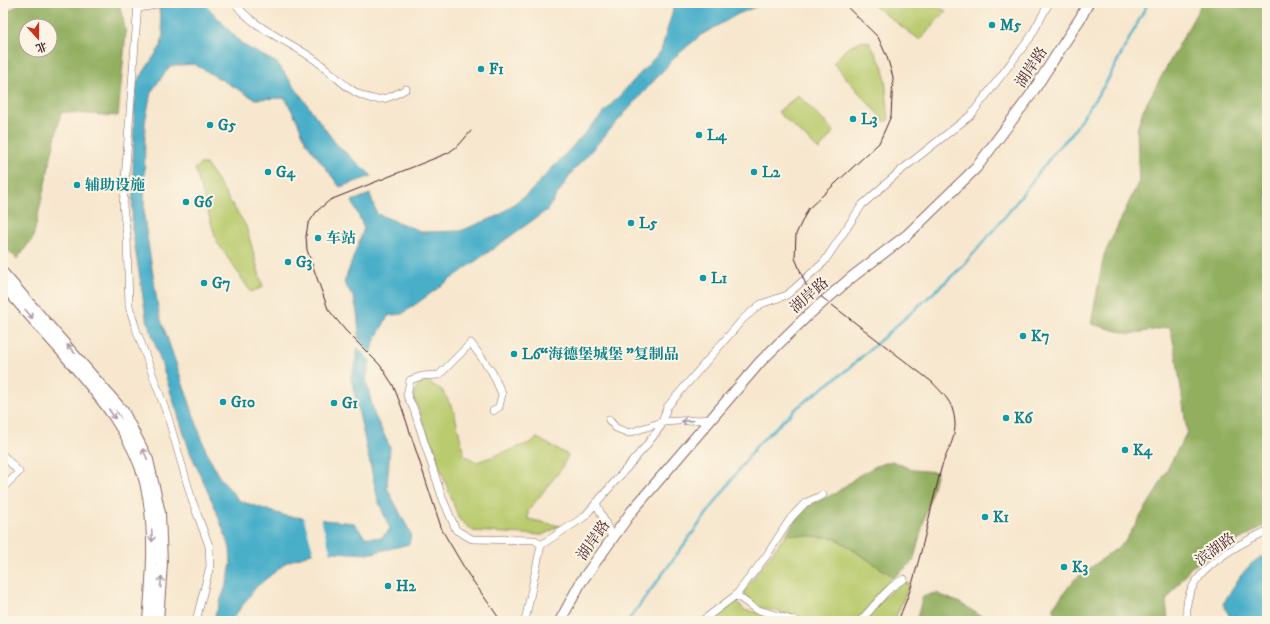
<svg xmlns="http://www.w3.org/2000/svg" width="1270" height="624" font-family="'IM FELL DW Pica','Noto Serif SC',serif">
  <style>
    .green { fill: #b9cb6e; stroke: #82754c }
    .forest { fill: #92af61; stroke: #6e6746; fill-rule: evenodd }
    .water { fill: #49afc9; stroke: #4a677a }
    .pier { fill: #f7e7ce }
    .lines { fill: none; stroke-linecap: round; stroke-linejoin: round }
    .stream { stroke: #49afc9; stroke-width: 2.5 }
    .street-casing { stroke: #876564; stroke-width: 8 }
    .secondary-casing { stroke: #876564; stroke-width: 12 }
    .street { stroke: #fff; stroke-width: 7 }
    .secondary { stroke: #fff; stroke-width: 10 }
    .tram { stroke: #4a1f2b; stroke-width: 1 }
    .oneway { stroke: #ae9aa0 }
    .culture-dot { fill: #0f9aa8; stroke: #fcf5e5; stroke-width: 1.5 }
    .labels { text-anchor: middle; stroke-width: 4; stroke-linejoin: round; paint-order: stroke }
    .culture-label { font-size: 15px; font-weight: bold; fill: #0d838f; stroke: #fcf5e5; text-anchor: start }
    .street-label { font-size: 15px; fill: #4a1f2b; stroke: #fcf5e5 }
  </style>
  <rect width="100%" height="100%" fill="#fcf5e5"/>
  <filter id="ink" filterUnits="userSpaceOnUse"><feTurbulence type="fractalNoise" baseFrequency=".025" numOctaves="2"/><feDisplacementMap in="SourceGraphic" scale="8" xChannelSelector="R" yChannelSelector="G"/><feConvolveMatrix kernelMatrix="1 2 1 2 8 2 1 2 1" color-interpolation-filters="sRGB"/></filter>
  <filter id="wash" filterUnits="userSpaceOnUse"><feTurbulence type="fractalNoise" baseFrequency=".012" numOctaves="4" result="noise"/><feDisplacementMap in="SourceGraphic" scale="16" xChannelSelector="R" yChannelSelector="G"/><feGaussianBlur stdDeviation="0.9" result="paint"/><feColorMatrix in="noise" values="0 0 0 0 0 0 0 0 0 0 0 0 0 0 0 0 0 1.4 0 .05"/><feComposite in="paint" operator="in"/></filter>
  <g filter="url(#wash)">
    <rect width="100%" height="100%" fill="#f7e7ce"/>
    <!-- green -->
    <path class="green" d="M870,3h61l15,8 -26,29z
      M860,41l9,1 15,27 5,51 -4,2 -52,-59 13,-14z
      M798,95l36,36 -15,19 -41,-38z
      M200,164h6l40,62 17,61 -12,5 -34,-50 -22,-73z
      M426,381l16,9 12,21 10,44 13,7 53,-19 7,-5 31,17 -6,13 -34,43v8l32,7 -18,9 -69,-4 -14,-12 -46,-124 5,-9z
      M786,534l49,4 59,39 -11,11 -21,28 -7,5h-52l-19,-8 -26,-6 -13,-7 -1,-9z
      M902,583l8,1 -16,37h-31l19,-22z
      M735,602l4,1 5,7 21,4 19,7h-74z"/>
    <!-- forest -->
    <path class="forest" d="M22,3h97l7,29 -8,84 -57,-4 -28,126 -16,21 -14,-14v-231zM26,26h24v24h-24z
      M1202,3h65v521l-76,43 -25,34 2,20h-112l-3,-14 21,-27 50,-37 31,-50 32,-61 -11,-78 -6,-27 -40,7 -39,-10 13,-69 35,-74 -2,-51 6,-20z
      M892,461l21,9 24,2 -24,90 -19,15 -59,-39 -49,-4 12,-18 10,-10 28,-13 22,-17 18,-10z
      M936,593l24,10 29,18h-73l7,-25z"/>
    <!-- water -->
    <path class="water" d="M158,3h46l39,42 34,18 59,81 36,32 -32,11 -34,-45 -10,-24 -11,-20 -30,1 -61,-35 -24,2 -19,26 -6,30 -1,95 15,97 47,137 13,26 21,24 46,15 68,7 11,14 16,1 9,-9 -12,-29 -27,-123c9,-22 10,-54 3,-78 -2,-5 -7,-11 -10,-16l20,-55 -12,-27 18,-7 7,20 46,18 37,-1 38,-15 33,-25 130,-140 14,-48h91l-28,11 -37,21 -25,21 -103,115 -26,39 -145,104 -14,2 -14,26 -8,38 8,34 16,33 -3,41 24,46 -2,10 -41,10 -51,-3 -30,11 -31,25 -25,34h-18l14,-38 4,-19 -1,-16 -14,-38 -26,-58 -44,-136 -14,-88 2,-116 3,-30 24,-36 2,-12z
      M1267,554v67h-35l-9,-17c12,-19 22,-41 44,-50z"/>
    <!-- pier -->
    <path class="pier" d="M355,336l18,19 -1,7 -17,-17z
      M303,515l17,1 11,38h-17z"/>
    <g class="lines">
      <!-- stream -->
      <path class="stream" d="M628,621l130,-177 41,-38 49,-37 113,-101 47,-55 48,-63 14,-14 36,-53 42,-80"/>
    </g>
  </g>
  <g filter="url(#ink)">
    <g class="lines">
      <!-- street casing -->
      <g class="street-casing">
        <path id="street" d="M138,3l-15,204 4,29 2,70 7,23 32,88 24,83 17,46 1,20 -14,55
          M235,3c18,26 59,40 84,60 15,11 29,28 47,34 15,6 27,-1 40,-8
          M138,8l13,-2 8,-3
          M493,411l6,-4 3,-13 -10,-22 -21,-29 -32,32 -17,1 -12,4 -3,16 6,11 29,90 14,33 16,9 63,1 6,5 -16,76
          M609,420l7,8 13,5 33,-11 50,-3
          M3,455l16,17 -16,16
          M596,503l16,34
          M541,545l43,-28 61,-70 16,-21 6,-19 76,-88 18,-15 26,-9 37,-33 38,-57 38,-34 71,-56 59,-77 19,-35
          M736,595l19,14 41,12
          M702,621l34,-26 31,-40 23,-36 15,-16 18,-8
          M860,621c15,-14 25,-33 44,-42
          M1188,621c-11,-44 46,-75 79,-90"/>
      </g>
      <!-- secondary casing -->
      <g class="secondary-casing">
        <path id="secondary" d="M3,273l120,138 25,49 12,53 2,50 -4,58
          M3,285c20,23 40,46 60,68 33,39 69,79 82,129 11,46 7,93 3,139
          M560,621l21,-39 51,-71 129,-150 46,-45 45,-39 55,-42 69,-67 54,-72 51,-79 7,-14"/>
      </g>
      <!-- street -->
      <use href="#street" class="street"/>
      <!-- secondary -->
      <use href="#secondary" class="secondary"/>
      <!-- tram -->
      <path class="tram" d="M843,3l35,34 9,20 6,20 -2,39 -12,27 -71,66 -12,25 -1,24 11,27 126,97c8,9 18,17 21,29 7,25 -6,37 -12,58 -10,37 -17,75 -28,112 -4,14 -10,27 -15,40
        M471,131l-12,14 -11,8 -118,47 -13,11 -9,13 -2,12 1,14 21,59 17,21 35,35 13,20 9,23 40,122 26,44 33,47"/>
    </g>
    <!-- one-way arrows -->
    <defs><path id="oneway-shaft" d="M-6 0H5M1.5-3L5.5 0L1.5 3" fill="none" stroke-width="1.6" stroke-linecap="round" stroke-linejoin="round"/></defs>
    <g class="oneway">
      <use href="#oneway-shaft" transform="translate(29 314) rotate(49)"/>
      <use href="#oneway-shaft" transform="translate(71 349) rotate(-132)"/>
      <use href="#oneway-shaft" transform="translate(112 414) rotate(57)"/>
      <use href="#oneway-shaft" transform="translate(687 421) rotate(176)"/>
      <use href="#oneway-shaft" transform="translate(145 454) rotate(-114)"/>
      <use href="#oneway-shaft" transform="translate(152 536) rotate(87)"/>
      <use href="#oneway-shaft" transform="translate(161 582) rotate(-86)"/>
    </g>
  </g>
  <!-- markers -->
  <g class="culture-dot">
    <circle cx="992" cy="25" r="4"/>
    <circle cx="481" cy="69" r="4"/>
    <circle cx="853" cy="119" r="4"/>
    <circle cx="210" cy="125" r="4"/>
    <circle cx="699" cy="135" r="4"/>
    <circle cx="268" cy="172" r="4"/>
    <circle cx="754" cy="172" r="4"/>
    <circle cx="77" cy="185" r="4"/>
    <circle cx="186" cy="202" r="4"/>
    <circle cx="631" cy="223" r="4"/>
    <circle cx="318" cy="238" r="4"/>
    <circle cx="288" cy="262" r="4"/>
    <circle cx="703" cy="278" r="4"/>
    <circle cx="204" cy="283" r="4"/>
    <circle cx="1023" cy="336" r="4"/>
    <circle cx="514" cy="354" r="4"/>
    <circle cx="223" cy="402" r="4"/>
    <circle cx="334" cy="403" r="4"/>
    <circle cx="1006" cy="418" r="4"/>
    <circle cx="1125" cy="450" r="4"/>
    <circle cx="985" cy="517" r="4"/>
    <circle cx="1064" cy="567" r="4"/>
    <circle cx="388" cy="586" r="4"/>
  </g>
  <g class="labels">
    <!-- culture labels -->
    <g class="culture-label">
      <text x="1000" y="30">M5</text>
      <text x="489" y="74">F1</text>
      <text x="861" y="124">L3</text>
      <text x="218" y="130">G5</text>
      <text x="707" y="140">L4</text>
      <text x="276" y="177">G4</text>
      <text x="762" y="177">L2</text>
      <text x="85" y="190">辅助设施</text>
      <text x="194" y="207">G6</text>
      <text x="639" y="228">L5</text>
      <text x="326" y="243">车站</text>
      <text x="296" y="267">G3</text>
      <text x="711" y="283">L1</text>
      <text x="212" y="288">G7</text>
      <text x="1031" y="341">K7</text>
      <text x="522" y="359">L6“海德堡城堡 ”复制品</text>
      <text x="231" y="407">G10</text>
      <text x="342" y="408">G1</text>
      <text x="1014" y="423">K6</text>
      <text x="1133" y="455">K4</text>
      <text x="993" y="522">K1</text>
      <text x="1072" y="572">K3</text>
      <text x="396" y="591">H2</text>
    </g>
    <!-- street labels -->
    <g class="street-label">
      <text transform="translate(1031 67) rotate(-57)" y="5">湖岸路</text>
      <text transform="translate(809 295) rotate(-41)" y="5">湖岸路</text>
      <text transform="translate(593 540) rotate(-55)" y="5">湖岸路</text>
      <text transform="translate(1215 549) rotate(-36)" y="5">滨湖路</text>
    </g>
  </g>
  <!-- margin -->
  <rect width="1270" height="624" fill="none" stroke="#fcf5e5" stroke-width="16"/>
  <!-- north arrow -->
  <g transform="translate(38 38) rotate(159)"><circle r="19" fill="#fcf5e5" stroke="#b59f9b"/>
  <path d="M0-3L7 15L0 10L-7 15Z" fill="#c8321e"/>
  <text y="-6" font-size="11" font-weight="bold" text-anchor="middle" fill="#4a1f2b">北</text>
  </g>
</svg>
